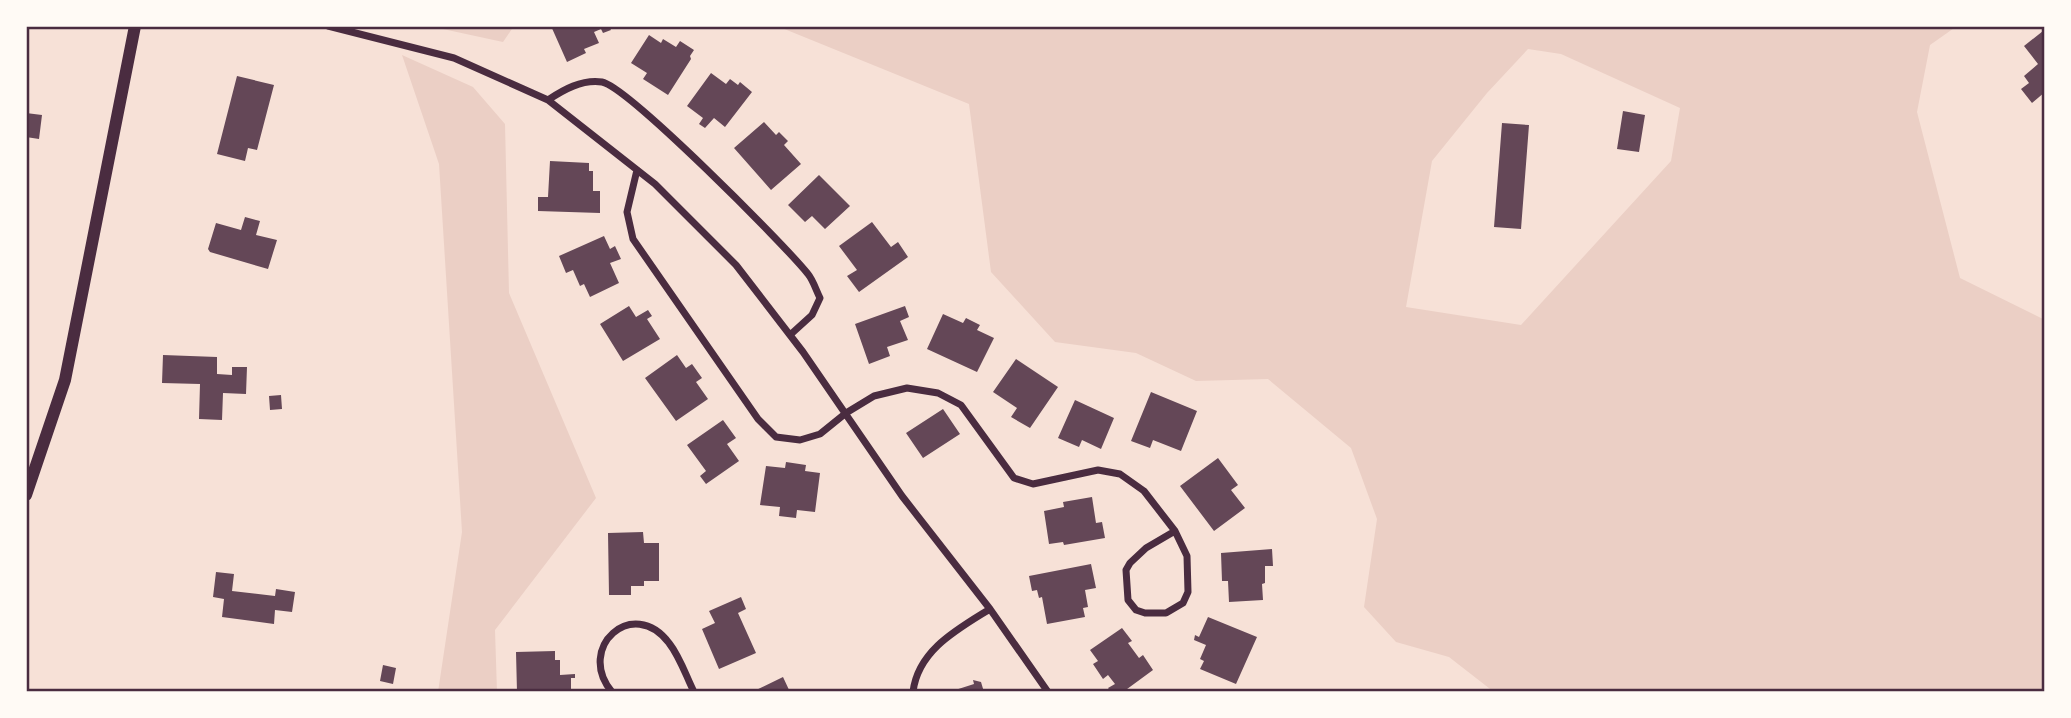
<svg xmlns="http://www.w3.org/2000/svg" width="2071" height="718" font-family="Inter,sans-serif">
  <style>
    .green { fill: #ebcfc5; fill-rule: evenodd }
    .building { fill: #644757 }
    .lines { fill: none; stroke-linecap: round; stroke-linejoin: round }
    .minor { stroke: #4a2c40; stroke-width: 7 }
    .tertiary { stroke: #4a2c40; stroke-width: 12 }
    .neatline { fill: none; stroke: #4a2c40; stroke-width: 2.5 }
  </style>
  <rect width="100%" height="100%" fill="#f7e1d7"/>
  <!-- green -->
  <path class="green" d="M429,26h85l-11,16z
    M777,26h1180l-27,19 -13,67 43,166 85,42v372h-551l-45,-35 -53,-15 -32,-35 13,-88 -26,-71 -83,-69 -72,2 -60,-28 -81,-11 -64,-70 -22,-168zM1528,49l33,5 119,54 -9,53 -150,164 -115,-18 26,-146 55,-68z
    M402,55l71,32 32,37 4,169 87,205 -101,132 2,62h-59l24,-160 -23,-368z"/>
  <!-- building -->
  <path class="building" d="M551,26h58l2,4 -8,3 -2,-4 -7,3 5,11 -15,6 2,4 -19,9z
    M2043,31l2,61 -13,11 -11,-14 8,-6 -5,-7 14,-12 -14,-18z
    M649,35l12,8 2,-4 13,8 4,-6 14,9 -4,6 1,3 -23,36 -25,-16 4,-6 -16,-10z
    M711,73l15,11 4,-5 8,6 2,-3 12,10 -27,35 -11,-9 -9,10 -6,-4 4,-6 -16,-12z
    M237,76l37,9 -17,65 -9,-2 -3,13 -28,-7z
    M1623,111l22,4 -6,37 -22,-3z
    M26,113l16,2 -3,24 -13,-2z
    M764,122l12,13 3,-3 9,9 -4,4 17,19 -30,26 -37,-42z
    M1502,123l27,2 -8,104 -27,-2z
    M550,161l39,2v8h4v20h7v22l-62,-2v-14h10z
    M819,175l31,31 -25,23 -13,-13 -7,6 -17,-17z
    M245,217l15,4 -4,14 21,5 -9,29 -58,-17 -2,-3 8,-26 25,7z
    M872,222l19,25 7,-5 10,15 -49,35 -12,-16 10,-6 -18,-24z
    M604,236l6,13 5,-3 6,13 -11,4 9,20 -29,14 -6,-13 -4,2 -7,-16 -7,3 -7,-17z
    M629,306l7,11 12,-7 4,6 -5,3 13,20 -37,22 -23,-37z
    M905,306l4,11 -9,4 8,19 -21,7 3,9 -21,8 -14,-40z
    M943,314l20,9 3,-5 14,7 -3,5 17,8 -17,34 -50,-23z
    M163,355l54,2v17l15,1v-8h15l-1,27 -23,-1 -1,27 -23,-1 1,-35 -38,-1z
    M677,355l9,13 6,-4 10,14 -6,4 12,17 -32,22 -31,-43z
    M1016,359l42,28 -28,41 -19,-11 6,-9 -24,-16z
    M1151,392l46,19 -16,40 -28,-11 -3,8 -19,-7z
    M281,395l1,14 -12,1 -1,-14z
    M1075,400l39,18 -13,31 -19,-9 -3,7 -21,-9z
    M943,409l17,25 -37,24 -17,-25z
    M723,420l13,18 -9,6 12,17 -33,23 -6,-8 6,-5 -19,-26z
    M1218,458l20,27 -7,5 14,18 -31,23 -34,-45z
    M786,462l20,3 -1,6 15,2 -5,39 -18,-2 -1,8 -17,-2 1,-9 -20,-2 6,-39 19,2z
    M1092,497l4,26 6,-1 3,16 -41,7 -1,-3 -14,2 -5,-33 20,-4 -1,-5z
    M643,532l1,11h15v38h-15v5h-13v9h-22l-1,-62z
    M1272,549l1,17h-8v17l-3,1 1,16 -34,2 -1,-21h-6l-1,-28z
    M1091,564l5,24 -11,2 3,17 -5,1 2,9 -38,7 -5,-27 -3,1 -2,-8 -5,1 -3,-15z
    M216,572l18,2 -2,17 43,5 1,-7 19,3 -3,20 -17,-2 -1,14 -52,-7 2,-18 -11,-2z
    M741,597l5,12 -8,4 18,40 -37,16 -17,-40 13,-6 -6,-12z
    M1208,617l49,20 -21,47 -36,-15 4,-8 -4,-2 6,-14 -12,-5 1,-5 4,2z
    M1122,628l10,13 -4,2 11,15 4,-3 10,15 -30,22h-12l-3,-4 7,-4 -7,-9 -5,4 -10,-15 5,-3 -8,-11z
    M555,651v9h5v15l15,-1v4h-4v14h-54l-1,-40z
    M383,665l13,3 -3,16 -13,-3z
    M783,677l7,15h-38z
    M973,680l8,2 3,10h-35l25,-8z"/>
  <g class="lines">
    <!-- minor -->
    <path class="minor" d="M328,26l126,32 94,42 107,84 81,81 67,87 99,144 88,113 58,83
      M548,100c15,-10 34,-21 54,-18 26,5 183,163 206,192 5,6 8,16 12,24l-8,17 -22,20
      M637,170l-10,42 6,27 125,180 18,18 24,3 20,-6 26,-21 28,-17 33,-8 31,5 23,12 53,73 19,6 65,-14 22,4 24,17 31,40 12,25 1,36 -5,11 -17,10h-21l-9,-3 -8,-10 -2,-30 4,-7 16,-15 29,-17
      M612,692c-37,-44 21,-97 57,-49 11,14 17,33 25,49
      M913,692c5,-42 45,-63 77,-83"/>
    <!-- tertiary -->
    <path class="tertiary" d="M26,495l39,-115 70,-354"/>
  </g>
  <!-- border -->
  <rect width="2071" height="718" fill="none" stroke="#fffaf5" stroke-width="56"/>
  <rect x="28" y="28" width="2015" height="662" class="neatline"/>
</svg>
